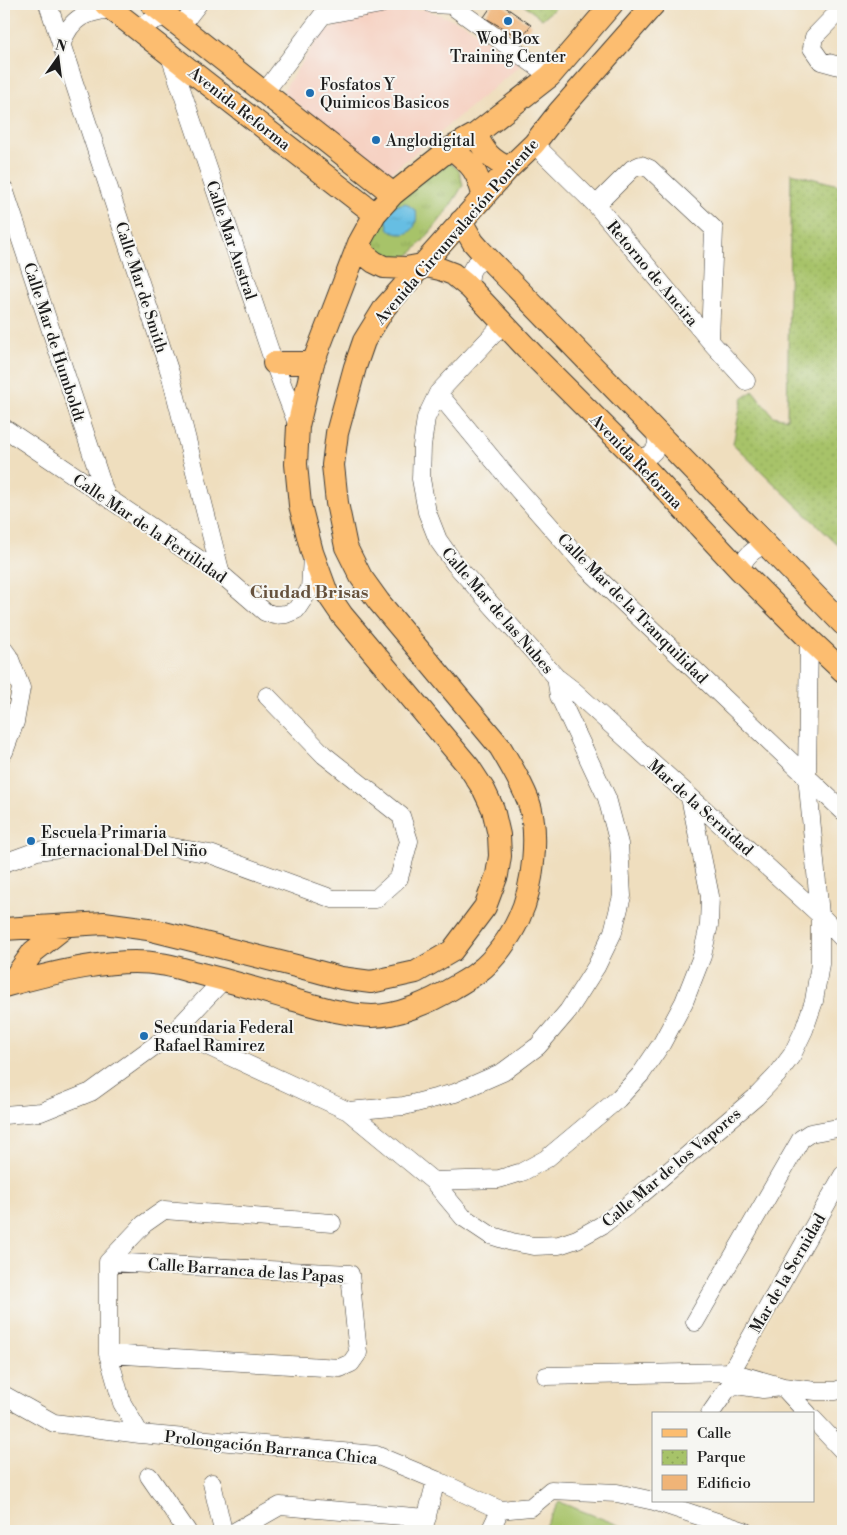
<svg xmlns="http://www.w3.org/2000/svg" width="847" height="1535" font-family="'Libre Bodoni',serif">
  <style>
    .built { fill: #f6d2c3 }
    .grass { fill: url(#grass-tufts); stroke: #627042 }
    .park { fill: url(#park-dots); stroke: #627042 }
    .pitch { fill: #a7c369; stroke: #627042 }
    .water { fill: url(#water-ripples); stroke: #416d80 }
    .building { fill: #f0b477 }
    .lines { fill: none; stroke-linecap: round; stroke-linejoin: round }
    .minor-casing { stroke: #3c3934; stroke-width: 19 }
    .major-casing { stroke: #3c3934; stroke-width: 24 }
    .minor { stroke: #fff; stroke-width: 18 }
    .major { stroke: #fcbd6f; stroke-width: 22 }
    .poi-dot { fill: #1f6fb2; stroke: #f6f6f2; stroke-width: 2 }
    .labels { text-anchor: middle; stroke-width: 4; stroke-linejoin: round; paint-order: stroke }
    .poi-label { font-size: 16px; fill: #1c1c1c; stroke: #f6f6f2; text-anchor: start }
    .street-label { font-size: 16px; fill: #1c1c1c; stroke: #f6f6f2 }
    .neighbourhood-label { font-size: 18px; font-weight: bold; fill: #66513c; stroke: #f6f6f2 }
  </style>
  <defs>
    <pattern id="grass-tufts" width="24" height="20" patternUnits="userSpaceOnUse" patternTransform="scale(1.25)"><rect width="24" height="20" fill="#a7c369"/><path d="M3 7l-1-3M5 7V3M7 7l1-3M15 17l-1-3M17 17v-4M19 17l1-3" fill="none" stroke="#8fa75a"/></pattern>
    <pattern id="park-dots" width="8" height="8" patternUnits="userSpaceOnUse" patternTransform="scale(1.25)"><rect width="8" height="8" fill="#a7c369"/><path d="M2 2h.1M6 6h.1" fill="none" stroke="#8fa75a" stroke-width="1.8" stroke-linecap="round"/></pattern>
    <pattern id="water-ripples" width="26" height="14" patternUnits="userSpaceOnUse" patternTransform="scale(1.25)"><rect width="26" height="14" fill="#66bee3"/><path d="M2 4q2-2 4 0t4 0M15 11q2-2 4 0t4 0" fill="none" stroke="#58a3c2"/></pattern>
  </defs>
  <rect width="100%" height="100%" fill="#f6f6f2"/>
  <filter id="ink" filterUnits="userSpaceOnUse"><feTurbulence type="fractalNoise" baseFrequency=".02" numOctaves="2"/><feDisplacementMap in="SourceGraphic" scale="10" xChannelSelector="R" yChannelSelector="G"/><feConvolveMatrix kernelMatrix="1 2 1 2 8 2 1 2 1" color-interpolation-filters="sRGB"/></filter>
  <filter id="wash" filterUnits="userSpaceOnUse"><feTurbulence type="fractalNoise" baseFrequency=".0096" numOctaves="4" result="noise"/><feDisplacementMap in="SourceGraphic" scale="20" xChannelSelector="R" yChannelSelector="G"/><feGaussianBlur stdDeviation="1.12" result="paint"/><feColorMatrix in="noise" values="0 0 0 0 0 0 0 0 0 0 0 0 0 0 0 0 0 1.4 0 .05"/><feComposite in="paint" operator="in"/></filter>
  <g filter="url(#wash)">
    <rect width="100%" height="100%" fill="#efdebe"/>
    <!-- built -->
    <path class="built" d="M424,9l41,15 56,41 -133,110 -106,-83 42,-62 52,-17z"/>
    <!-- grass -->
    <path class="grass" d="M446,160l13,10 4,15c-16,28 -36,54 -60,76l-38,-8 20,-47z"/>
    <!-- park -->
    <path class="park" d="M522,4h38l-18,15z
      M791,173l52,13v364l-110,-106 9,-45 11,-8 20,25 14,3z"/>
    <!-- pitch -->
    <path class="pitch" d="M559,1502l75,29h-92z"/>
    <!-- water -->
    <path class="water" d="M406,203l10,8c2,11 -2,24 -16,23 -3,0 -8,-2 -11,-4l-3,-12 4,-11z"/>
    <g id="blocks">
      <!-- building -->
      <path class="building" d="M493,4h8l30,21 -10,14 -37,-22z"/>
    </g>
  </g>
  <g filter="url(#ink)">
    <use href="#blocks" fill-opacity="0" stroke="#3c3934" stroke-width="1"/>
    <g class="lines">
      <!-- minor casing -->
      <g class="minor-casing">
        <path id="minor" d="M48,4l122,369 51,201
          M432,4l19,1 99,71
          M843,7l-29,30 -2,11 9,13 22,6
          M323,15l58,-11
          M181,26l17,-22
          M137,29l10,-6 21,-8
          M62,43c9,-26 24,-31 49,-34
          M169,53l105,310 24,63
          M264,93l67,-89
          M534,144l62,61 114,136 36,40
          M4,189l102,307
          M596,205l36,-36 9,-4 9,4 64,60 -4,112
          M470,288c-2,-16 2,-27 19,-28
          M503,324l-65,69 -12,25 -4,28 -1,33 6,33 11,28 17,24 101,113 17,13 247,225 23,24
          M438,393l70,85 79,90 256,243
          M4,428l217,146 44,38 9,3 12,-1 10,-4 14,-21 2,-32
          M635,457c17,2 26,-9 20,-25
          M740,570c5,-14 12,-20 26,-26
          M4,650l5,7 12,31 -6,34 -11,30
          M4,863l33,-12 93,-12 80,15 123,45h43l23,-21 10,-37 -8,-25 -77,-61 -57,-59
          M175,1031l173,80 85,70 30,36 27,18 22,7 22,4 25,-1 18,-6 25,-14 34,-26 120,-102 21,-22 15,-20 12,-25 10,-29 6,-37v-49l-13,-140 2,-136
          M348,1111l56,-5 51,-13 48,-21 35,-26 30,-35 28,-44 17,-35 9,-36 -3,-52 -12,-46 -48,-102 -3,-19
          M4,1115l37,-3 50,-20 84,-61 49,-52
          M433,1181l66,-2 23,-7 24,-13 72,-60 23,-25 21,-31 22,-41 18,-46 7,-31 1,-29 -20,-99
          M695,1322l106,-183 9,-6 33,-6
          M108,1354l232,14 11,-5 7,-10 -8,-79 -242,-12
          M731,1372l112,-197
          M546,1376l185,-4 52,15 25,27
          M4,1395l50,28 86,11 236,21 60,25 64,30 31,-3 20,-17 66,3 37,8 90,30
          M710,1414l18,-26 8,-3 27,4 20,-2 33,4h20l7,-3
          M813,1419l30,32
          M140,1434l-18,-31 -14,-49v-92l36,-38 20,-14 168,13
          M149,1476l38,55
          M212,1483l11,48
          M236,1531l44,-25 147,12
          M423,1531l13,-51
          M490,1531l10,-21"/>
      </g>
      <!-- major casing -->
      <g class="major-casing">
        <path id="major" d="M105,4l270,210
          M152,4l241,190
          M476,134c8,18 15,26 33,34
          M451,148c22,18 26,22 33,50
          M461,221l12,21 7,8 363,374
          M359,243l6,12 9,7 10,5 22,1 16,-3 18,4 13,5 17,14 65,69 100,100 105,113 69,69 34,32
          M274,363h39
          M4,929l100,-6 44,6 164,41 29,8 30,4 45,-10 36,-21 33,-44 12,-32 3,-19 -1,-21 -6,-26 -9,-19 -15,-23 -127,-152 -15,-22 -15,-41 -12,-47 -4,-41 2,-38 15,-63 46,-120 16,-29 18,-20 58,-46 25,-14 74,-58 62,-72
          M10,984l23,-32 33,-26
          M4,986c45,-12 110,-30 156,-22 11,1 22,5 33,8 34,8 67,18 101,28 26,7 51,15 78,16 26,0 58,-14 81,-28 8,-5 18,-10 25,-16 16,-11 33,-36 41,-54 14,-30 21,-86 9,-118 -7,-18 -18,-36 -28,-53l-121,-145 -18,-25 -15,-30 -9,-44 -4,-38 4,-32 18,-66 9,-26 21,-34 124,-139 25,-24 25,-32 95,-108"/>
      </g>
      <!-- minor -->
      <use href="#minor" class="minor"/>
      <!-- major -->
      <use href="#major" class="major"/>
    </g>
  </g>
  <!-- markers -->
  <g class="poi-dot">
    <circle cx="508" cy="21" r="5"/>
    <circle cx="310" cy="93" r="5"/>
    <circle cx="376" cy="140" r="5"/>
    <circle cx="31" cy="841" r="5"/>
    <circle cx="144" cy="1036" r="5"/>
  </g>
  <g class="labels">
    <!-- poi labels -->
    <g class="poi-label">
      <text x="508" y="44" text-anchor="middle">Wod Box<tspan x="508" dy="18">Training Center</tspan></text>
      <text x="320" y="90">Fosfatos Y<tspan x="320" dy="18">Quimicos Basicos</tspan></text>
      <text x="386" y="146">Anglodigital</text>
      <text x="41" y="838">Escuela Primaria<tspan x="41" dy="18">Internacional Del Niño</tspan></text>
      <text x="154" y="1033">Secundaria Federal<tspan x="154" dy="18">Rafael Ramirez</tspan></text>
    </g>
    <!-- street labels -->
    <g class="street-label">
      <text transform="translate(240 108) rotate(38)" y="6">Avenida Reforma</text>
      <text transform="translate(456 231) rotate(-49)" y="6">Avenida Circunvalación Poniente</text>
      <text transform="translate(232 240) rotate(71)" y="6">Calle Mar Austral</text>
      <text transform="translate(653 273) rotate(50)" y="6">Retorno de Ancira</text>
      <text transform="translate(142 287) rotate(72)" y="6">Calle Mar de Smith</text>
      <text transform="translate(55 342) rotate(72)" y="6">Calle Mar de Humboldt</text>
      <text transform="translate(637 461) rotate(46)" y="6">Avenida Reforma</text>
      <text transform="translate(150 528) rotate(34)" y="6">Calle Mar de la Fertilidad</text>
      <text transform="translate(633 608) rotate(45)" y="6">Calle Mar de la Tranquilidad</text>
      <text transform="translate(498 610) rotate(49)" y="6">Calle Mar de las Nubes</text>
      <text transform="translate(701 807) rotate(42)" y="6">Mar de la Sernidad</text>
      <text transform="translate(671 1167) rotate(-40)" y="6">Calle Mar de los Vapores</text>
      <text transform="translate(246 1270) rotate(4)" y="6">Calle Barranca de las Papas</text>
      <text transform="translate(787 1273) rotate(-60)" y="6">Mar de la Sernidad</text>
      <text transform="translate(271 1447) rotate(6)" y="6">Prolongación Barranca Chica</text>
    </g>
    <!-- neighbourhood labels -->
    <g class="neighbourhood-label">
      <text x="309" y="598">Ciudad Brisas</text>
    </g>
  </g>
  <!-- margin -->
  <rect width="847" height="1535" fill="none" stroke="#f6f6f2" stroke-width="20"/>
  <!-- legend -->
  <rect x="652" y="1412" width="162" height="90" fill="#f6f6f2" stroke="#9f9f9c"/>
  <rect x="662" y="1429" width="25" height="8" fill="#fcbd6f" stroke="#9f9f9c"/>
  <text x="697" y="1438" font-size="15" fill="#1c1c1c">Calle</text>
  <rect x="662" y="1450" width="25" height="15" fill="url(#park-dots)" stroke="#9f9f9c"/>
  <text x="697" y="1462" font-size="15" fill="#1c1c1c">Parque</text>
  <rect x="662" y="1475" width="25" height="15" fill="#f0b477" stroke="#9f9f9c"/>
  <text x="697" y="1488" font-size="15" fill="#1c1c1c">Edificio</text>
  <!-- north arrow -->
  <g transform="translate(58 58) rotate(14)" stroke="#f6f6f2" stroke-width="4" paint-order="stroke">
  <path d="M0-4L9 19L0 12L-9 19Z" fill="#1c1c1c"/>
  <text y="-8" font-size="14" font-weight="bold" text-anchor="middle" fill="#1c1c1c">N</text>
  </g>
</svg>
